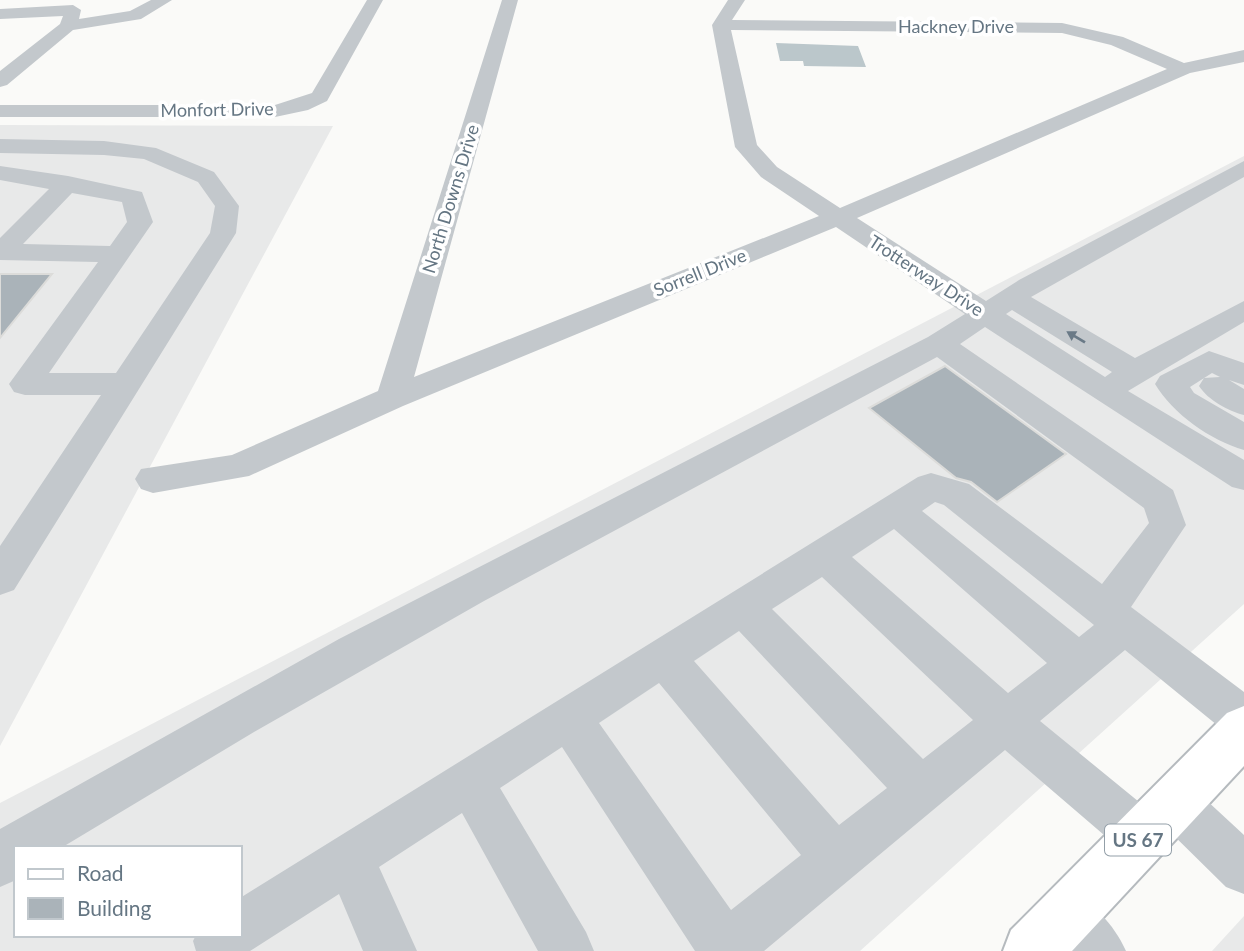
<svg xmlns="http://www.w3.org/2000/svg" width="1244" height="951" font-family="Lato,sans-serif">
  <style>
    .built { fill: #e8e9e9; fill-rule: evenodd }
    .water { fill: #bbc7cb }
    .building { fill: #aab3b9; stroke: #dcdcda; stroke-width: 2 }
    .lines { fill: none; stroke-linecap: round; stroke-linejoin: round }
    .major-casing { stroke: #b5babe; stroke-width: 4 }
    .minor { fill: #c3c8cc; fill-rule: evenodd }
    .major { fill: #fff; fill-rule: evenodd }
    .oneway { fill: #6a7a87 }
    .labels { text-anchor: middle; stroke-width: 7; stroke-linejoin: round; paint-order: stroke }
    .far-street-label { font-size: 18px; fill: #657683; stroke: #fff }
    .shield { fill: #fff; stroke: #939fa8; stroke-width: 2 }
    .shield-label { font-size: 19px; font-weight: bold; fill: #657683 }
  </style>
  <rect width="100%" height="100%" fill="#fafaf8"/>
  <!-- built -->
  <path class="built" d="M0,125l333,1 -333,620z
    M1244,156v448l-384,347h-860v-148zM16,848h224v87h-224z
    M1244,916v35h-32z"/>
  <!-- water -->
  <path class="water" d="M776,43l82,3 8,21 -62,-1 -1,-5h-23z"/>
  <!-- building -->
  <path class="building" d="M0,274h52l-52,64z
    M945,366l121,88 -69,48 -26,-20 -15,-4 -87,-70z"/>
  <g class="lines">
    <!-- major casing -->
    <g class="major-casing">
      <path id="major" d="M1244,706v60l-172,185h-69l8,-21 216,-217z"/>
    </g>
    <!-- minor -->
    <path class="minor" d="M151,0h21l-31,19 -68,11 -66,55 -7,2v-16l60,-47 3,-8 -63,3v-10l73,-4 8,5 -2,9 51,-8z
      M367,0h16l-56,101 -19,9 -33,7h-275v-12h275l37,-12z
      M502,0h16l-104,377 405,-161 -58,-39 -26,-30 -23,-122 16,-25h17l-13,20 330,3 61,14 61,26 60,-13v12l-54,11 -333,145 129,83 33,-21 225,-119v16l-213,120 104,61 109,-57v21l-116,69 116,69v30l-12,-3 -247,-160 -25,17 213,146 13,35 -55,82 113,85v49l-16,-7 -103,-84 -85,71 115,94 -5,-12 7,-17 17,-7 17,7 53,49v59l-18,-7 -64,-63 4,12 -7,17 -17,7 -17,-7 -120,-103 -241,201h-69l-133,-204 -62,41 86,144 8,19h-56l-76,-138 -83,54 38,84h-54l-24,-57 -89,57h-54l-3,-10 3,-6h44v-37l678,-421 13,-4 38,11 133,100 47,-61 -5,-15 -207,-151 -453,244 -230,131 -193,116h-45v32l-16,7v-58l339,-190 589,-302 37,-23 -129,-87 -433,179 -154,70 -96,17 -12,-4 -6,-10 6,-10 91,-14 146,-64zM731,30l331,3 49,12 56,24 -327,139 -63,-41 -20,-22zM1012,310l100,62 -7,5 -99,-63zM935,502l9,3 150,120 -15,12 -157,-126zM894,529l153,134 -39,30 -156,-136zM822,577l151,143 -50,39 -151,-150zM739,631l148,157 -48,37 -145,-164zM659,683l142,172 -70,55 -132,-187z
      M0,139l104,2 52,7 58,24 25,34 -3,27 -222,357 -14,5v-49l101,-151h-76l-11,-3 -5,-8 89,-122 -98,-2v-22l49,-49 -49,-9v-14l68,10 74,16 11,30 -104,151h67l94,-140 5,-27 -17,-24 -54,-23 -40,-4 -104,-2zM72,193l50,9 5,20 -17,24 -87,-2z
      M1209,351l35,12v22l-15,-5 15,9v26c-16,-4 -36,-15 -45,-29l5,-8 16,-1 -8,-4 -22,14 4,6 50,29v28c-34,-10 -71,-36 -89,-66l5,-8z
      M1065,890c27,11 49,34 61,61h-64l-15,-17 -8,-18 8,-18z"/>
    <!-- major -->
    <use href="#major" class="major"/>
  </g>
  <!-- one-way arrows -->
  <defs><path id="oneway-solid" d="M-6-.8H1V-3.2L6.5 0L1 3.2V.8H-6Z" transform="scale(1.75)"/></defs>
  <use class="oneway" href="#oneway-solid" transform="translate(1076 337) rotate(-149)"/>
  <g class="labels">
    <!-- far-street labels -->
    <g class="far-street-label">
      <text x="956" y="33">Hackney Drive</text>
      <text transform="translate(217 110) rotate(-1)" y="6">Monfort Drive</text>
      <text transform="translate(451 199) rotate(-73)" y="6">North Downs Drive</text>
      <text transform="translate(700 273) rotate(-22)" y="6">Sorrell Drive</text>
      <text transform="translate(926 276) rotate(33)" y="6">Trotterway Drive</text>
    </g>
    <!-- shield labels -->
    <rect class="shield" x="1105" y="824.5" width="66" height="31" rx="5"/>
    <g class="shield-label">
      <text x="1138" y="847">US 67</text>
    </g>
  </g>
  <!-- legend -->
  <rect x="14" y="846" width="228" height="91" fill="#ffffff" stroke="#c1c8cd" stroke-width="2"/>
  <rect x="28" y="869" width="35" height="10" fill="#ffffff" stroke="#c1c8cd" stroke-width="2"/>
  <text x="77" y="881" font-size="21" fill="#657683">Road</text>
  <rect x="28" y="898" width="35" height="21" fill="#aab3b9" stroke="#c1c8cd" stroke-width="2"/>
  <text x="77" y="916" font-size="21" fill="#657683">Building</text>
</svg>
